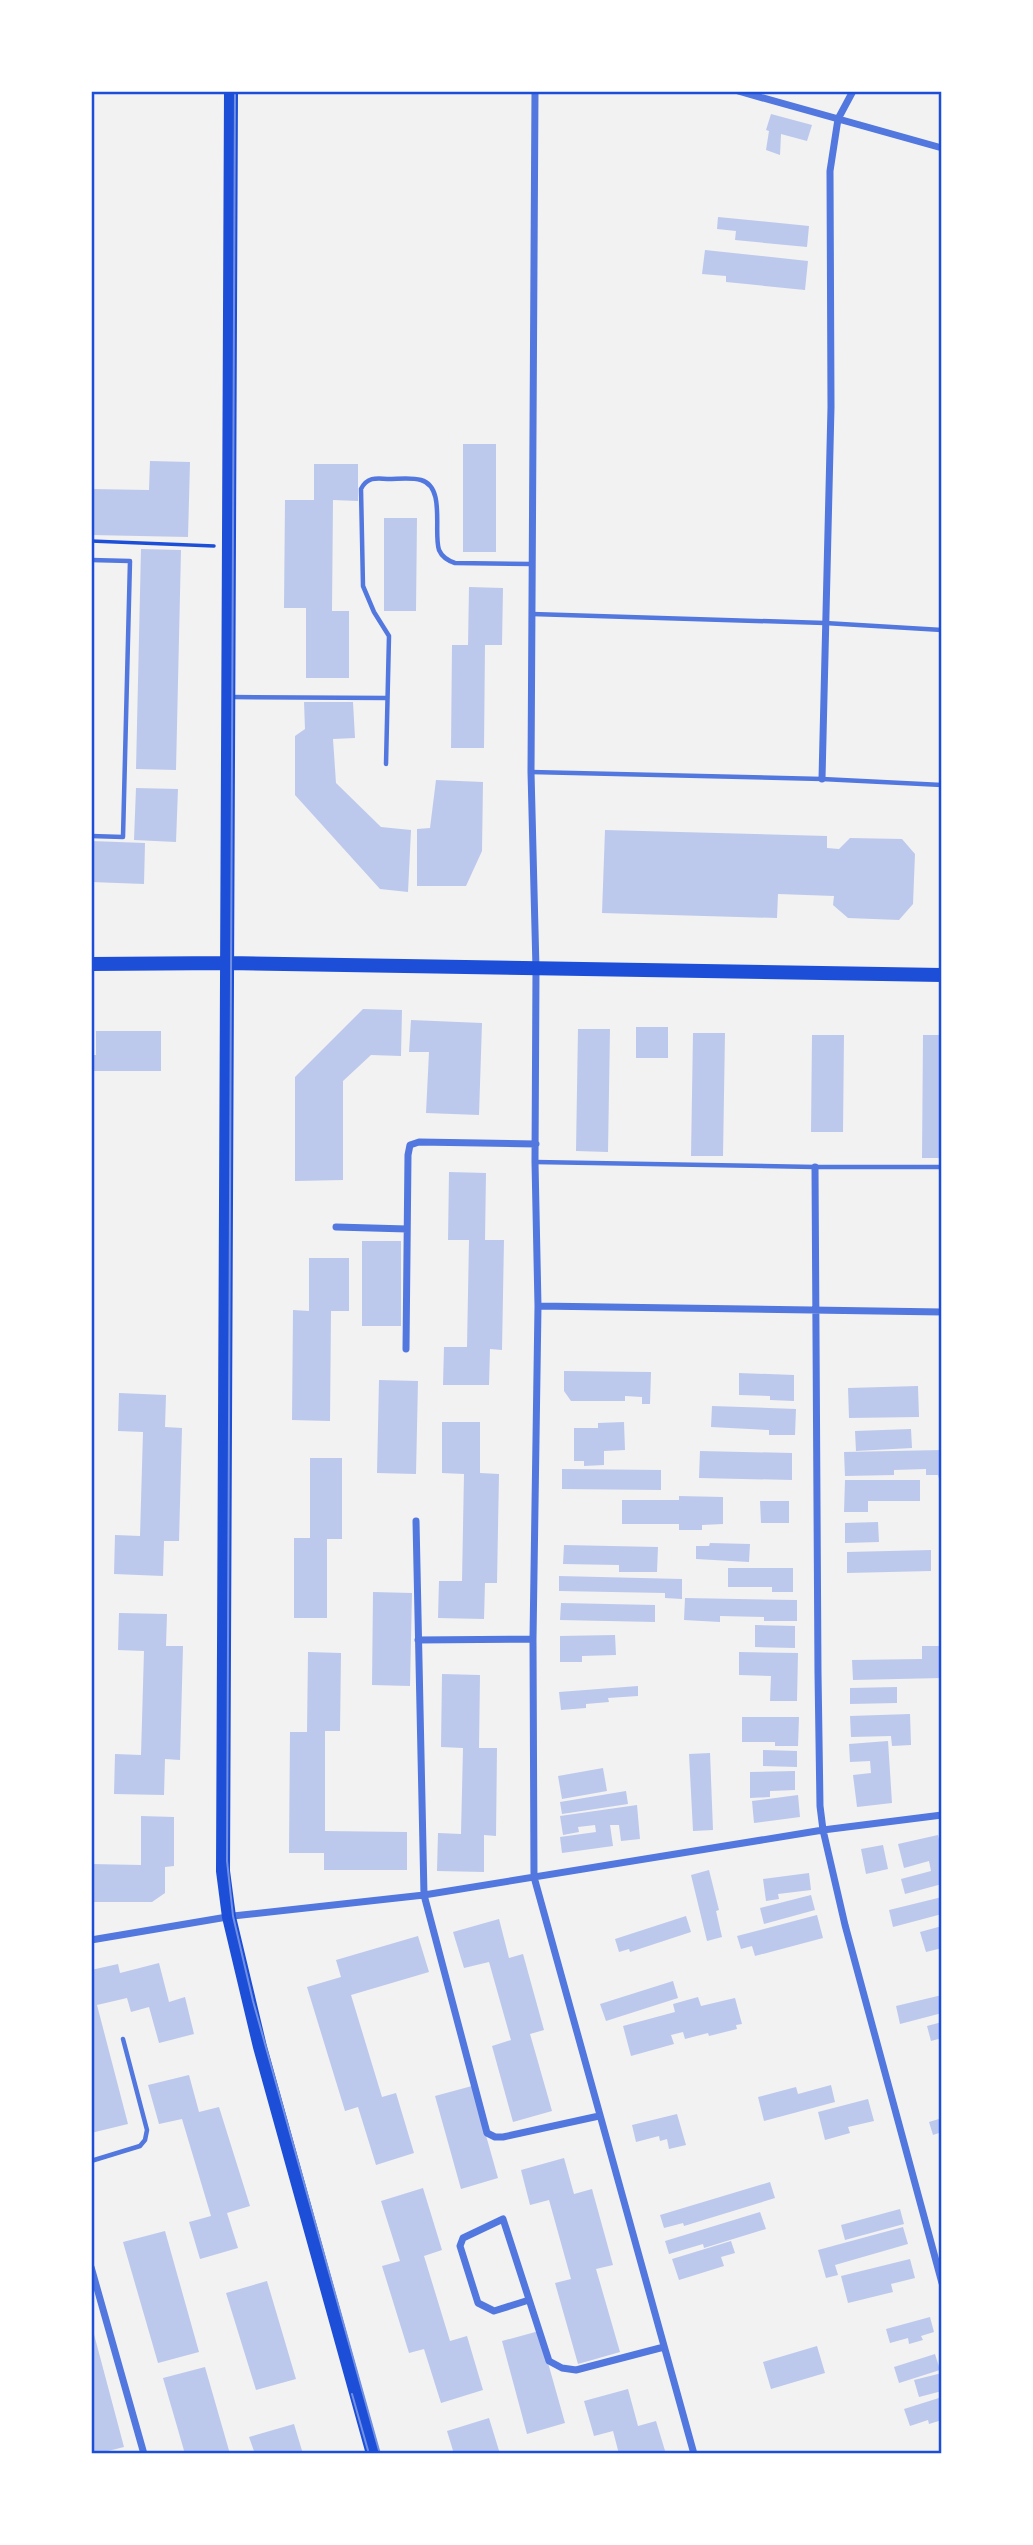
<svg xmlns="http://www.w3.org/2000/svg" width="1033" height="2545" font-family="Ubuntu,sans-serif">
  <style>
    .building { fill: #bdc9ec }
    .lines { fill: none; stroke-linecap: round; stroke-linejoin: round }
    .path { stroke: #1d4ed8; stroke-width: 3.5 }
    .service { stroke: #5277de; stroke-width: 4.5 }
    .minor { stroke: #5277de; stroke-width: 7 }
    .primary { stroke: #1d4ed8; stroke-width: 14 }
    .tram { stroke: #7290e2; stroke-width: 2 }
    .neatline { fill: none; stroke: #1d4ed8; stroke-width: 2.5 }
  </style>
  <rect width="100%" height="100%" fill="#f2f2f2"/>
  <!-- building -->
  <path class="building" d="M771,114l41,11 -5,16 -26,-7 -1,21 -14,-5 3,-19 -3,-1z
    M718,217l91,9 -2,21 -72,-7 1,-9 -19,-2z
    M705,250l103,11 -3,29 -79,-8v-6l-24,-2z
    M463,444h33v108h-33z
    M150,461l40,1 -2,75 -97,-2v-46l58,1z
    M314,464h44v37l-25,-1 -1,111h17v67h-43v-70h-22l1,-108h29z
    M384,518h33l-1,93h-32z
    M141,549l40,1 -5,220 -40,-1z
    M469,587l34,1 -1,57h-17l-1,103h-33l1,-103h16z
    M304,702h49l2,36 -22,1 3,44 45,44 30,3 -3,62 -28,-3 -85,-94v-59l10,-7z
    M436,780l47,2 -1,69 -16,35h-49v-57l13,-1z
    M136,788l42,1 -2,53 -42,-2z
    M605,830l222,6v12l12,1 11,-11 52,1 13,15 -2,50 -14,16 -51,-2 -15,-13 1,-9 -56,-2 -1,24 -175,-5z
    M91,841l54,2 -1,41 -53,-2z
    M363,1009l39,1 -1,46 -30,-1 -28,26v99l-48,1v-104z
    M411,1020l71,3 -3,92 -53,-2 3,-61h-20z
    M636,1027h32v31h-32z
    M578,1029h32l-2,123 -32,-1z
    M96,1031h65v40h-70v-16h5z
    M693,1033h32l-2,123h-32z
    M812,1035h32l-1,97h-32z
    M923,1035h19v123h-20z
    M449,1172l37,1 -1,67h19l-2,110 -12,-1 -1,36h-46l1,-38h23l2,-107h-21z
    M362,1241h39v85h-39z
    M309,1258h40v53h-18l-1,110 -38,-1 1,-110 16,1z
    M564,1371l87,1 -1,32h-8v-7l-17,-1v5h-54l-7,-10z
    M739,1373l55,2v26l-24,-1v-4l-31,-1z
    M379,1380l39,1 -2,93 -39,-1z
    M918,1386l1,31 -70,1 -1,-30z
    M119,1393l47,2 -1,32 17,1 -3,113h-15l-1,35 -49,-2 1,-39 25,1 3,-104 -25,-1z
    M712,1406l84,3 -1,26h-26v-5l-58,-3z
    M442,1422h38v51l19,1 -2,109h-12l-1,36 -46,-1 1,-37h23l2,-107 -22,-1z
    M624,1422l1,28 -21,1v14l-20,1v-5h-10v-33h24v-5z
    M911,1429l1,19 -56,3 -1,-20z
    M942,1450v28l-3,1 -1,-4h-12v-6l-32,1v5l-49,1 -1,-24z
    M700,1451l92,2v27l-93,-2z
    M310,1458h32v81h-15v79h-33v-80h16z
    M562,1469l99,1v20l-99,-1z
    M845,1480h75v21h-52v11h-24z
    M679,1496l44,1v27l-21,1v5h-23v-6h-57v-24h57z
    M760,1501h29v22h-28z
    M878,1522l1,20 -34,1v-20z
    M710,1543l40,1 -1,18 -53,-3v-13h13z
    M564,1545l94,2 -1,25h-38v-7l-56,-1z
    M931,1550v21l-84,2v-21z
    M728,1568h65v24h-21v-5h-44z
    M559,1576l123,3v20l-17,-1v-5l-106,-2z
    M373,1592l39,1 -2,93 -38,-1z
    M685,1598l112,2v21h-33v-4l-44,-1v6l-36,-2z
    M561,1603l94,2v17l-95,-2z
    M119,1613l48,1 -1,32h17l-3,114 -15,-1 -1,36 -50,-1 1,-40 26,1 3,-104 -26,-1z
    M755,1625l40,1v22l-40,-1z
    M615,1635l1,20 -34,1v6h-22v-26z
    M922,1646h20v32l-89,2 -1,-20 70,-1z
    M308,1652l33,1 -1,78h-15v100l82,1v38h-83v-17h-35l1,-121h17z
    M739,1652l59,1 -1,48h-27l1,-25 -32,-1z
    M442,1674l38,1 -1,73h18l-1,88 -12,-1v37l-47,-1 1,-38 23,1 2,-86 -22,-1z
    M638,1686v10l-30,2 1,4 -23,2v4l-25,2 -2,-18z
    M897,1687v16l-47,1v-16z
    M910,1714l1,31 -19,1 -1,-10 -40,1 -1,-21z
    M742,1717h57l-1,29h-23v-4h-33z
    M888,1741l4,62 -35,4 -4,-32 18,-2 -1,-12 -20,1 -1,-18z
    M763,1750l34,1v16l-34,-1z
    M710,1753l3,77 -20,1 -4,-77z
    M603,1768l4,23 -45,8 -4,-23z
    M795,1771v19l-25,1v6l-20,1v-26z
    M626,1791l2,13 -66,10 -2,-12z
    M798,1795l2,22 -46,6 -2,-22z
    M637,1805l3,34 -19,2 -2,-16h-9l3,21 -51,7 -2,-16 36,-5 -1,-7 -17,2 1,5 -16,3 -3,-19z
    M141,1816l33,1v49l-9,1v26l-13,9h-61v-38l50,1z
    M938,1835l4,17v32l-37,10 -4,-15 30,-8 -2,-10 -25,7 -6,-24z
    M883,1845l5,24 -22,5 -5,-25z
    M709,1870l10,40 -3,1 6,26 -15,4 -16,-66z
    M809,1873l2,17 -33,4 1,5 -13,2 -3,-22z
    M811,1895l4,15 -51,14 -4,-16z
    M942,1897v17l-49,13 -4,-17z
    M817,1915l6,23 -68,18 -3,-10 -11,3 -4,-13z
    M686,1916l5,16 -61,20 -1,-3 -10,3 -4,-13z
    M499,1919l10,39 14,-4 21,76 -14,4 22,77 -39,11 -21,-76 19,-6 -22,-78 -25,6 -11,-36z
    M942,1926v22l-16,4 -6,-20z
    M418,1936l11,36 -78,23 31,102 14,-4 18,60 -38,12 -18,-58 -13,4 -38,-124 34,-10 -5,-17z
    M159,1963l10,39 16,-5 9,37 -35,9 -10,-36 -18,5 -4,-14 -30,7 31,119 -37,9v-163l27,-6 2,9z
    M673,1981l5,17 -72,23 -6,-17z
    M942,1995v18l-42,11 -4,-18z
    M698,1997l3,9 34,-8 7,26 -6,1 1,4 -28,7 -1,-3 -23,6 -2,-7 -12,3 3,9 -43,12 -8,-30 52,-14 -2,-8z
    M942,2022v16l-11,3 -4,-15z
    M189,2075l10,37 20,-5 31,99 -23,7 11,35 -38,11 -11,-37 22,-6 -29,-97 -23,5 -11,-39z
    M831,2085l4,17 -71,19 -6,-24 38,-10 2,7z
    M472,2086l26,92 -37,11 -26,-93z
    M868,2099l6,22 -26,6 2,6 -25,7 -7,-28z
    M677,2114l9,31 -17,4 -2,-10 -7,2 -1,-5 -23,6 -4,-17z
    M942,2118v14l-9,3 -4,-13z
    M564,2158l10,36 18,-5 21,76 -17,4 24,83 -42,12 -23,-81 16,-4 -22,-79 -19,5 -9,-35z
    M770,2182l5,16 -91,28 -1,-3 -19,5 -4,-13z
    M423,2188l19,62 -18,6 26,85 17,-5 16,54 -42,13 -17,-54 -15,4 -27,-87 18,-5 -19,-60z
    M900,2209l4,15 -59,16 -4,-15z
    M760,2212l6,17 -62,19 -1,-4 -34,10 -4,-13z
    M903,2227l5,17 -73,21 3,10 -12,3 -8,-28z
    M165,2231l34,121 -41,11 -35,-121z
    M731,2241l4,12 -14,4 3,9 -45,14 -7,-21z
    M910,2259l5,19 -24,6 2,8 -45,11 -7,-27z
    M267,2281l29,98 -40,11 -30,-97z
    M930,2317l4,15 -13,4 2,4 -14,4 -1,-6 -18,5 -4,-14z
    M91,2323l33,124 -28,7h-5z
    M539,2331l26,92 -38,11 -25,-93z
    M817,2346l8,27 -54,16 -8,-27z
    M935,2354l5,16 -41,13 -5,-16z
    M205,2367l25,87h-45l-22,-76z
    M942,2373v18l-23,6 -5,-17z
    M628,2389l10,37 18,-5 10,33h-47l-6,-23 -19,5 -10,-35z
    M942,2397v23l-13,4 -1,-4 -18,6 -6,-17z
    M489,2418l11,36h-46l-7,-23z
    M294,2424l9,30h-48l-6,-17z"/>
  <g class="lines">
    <!-- path -->
    <path class="path" d="M91,541l123,5"/>
    <!-- service -->
    <path class="service" d="M91,560l39,1 -7,276 -32,-1
      M532,614l293,9 117,7
      M230,697l157,1
      M386,764l3,-128 -15,-24 -11,-26 -2,-97c6,-12 15,-11 27,-10 10,0 23,-2 33,1 25,7 12,52 18,70 3,7 10,11 16,13l77,1
      M531,772l291,7 120,6
      M535,1162l280,5h127
      M91,2161l49,-15 5,-6 2,-10 -24,-91"/>
    <!-- minor -->
    <path class="minor" d="M535,91l-4,681 5,197 -1,193 3,144 -5,333 1,238 160,577
      M738,91l204,57
      M822,779l9,-372 -1,-236 8,-52 15,-28
      M815,1167l3,506 2,133 3,24 22,95 97,358
      M336,1227l71,2
      M538,1306l404,6
      M406,1349l2,-194 2,-10 9,-3 117,2
      M416,1521l8,374 63,238 8,4h8l96,-21
      M418,1640l115,-1
      M91,1940l142,-24 191,-21 399,-65 119,-15
      M91,2267l53,187
      M529,2300l-35,11 -16,-8 -18,-57 3,-8 40,-19 46,142 13,7 14,2 88,-23"/>
    <!-- primary -->
    <path class="primary" d="M231,91l-8,1780 6,46 31,130 113,407
      M91,964l137,-1 714,12"/>
    <!-- tram -->
    <path class="tram" d="M235,91l-8,1770 6,55 20,85 127,453
      M352,2394l17,60"/>
  </g>
  <!-- border -->
  <rect width="1033" height="2545" fill="none" stroke="#ffffff" stroke-width="186"/>
  <rect x="93" y="93" width="847" height="2359" class="neatline"/>
</svg>
